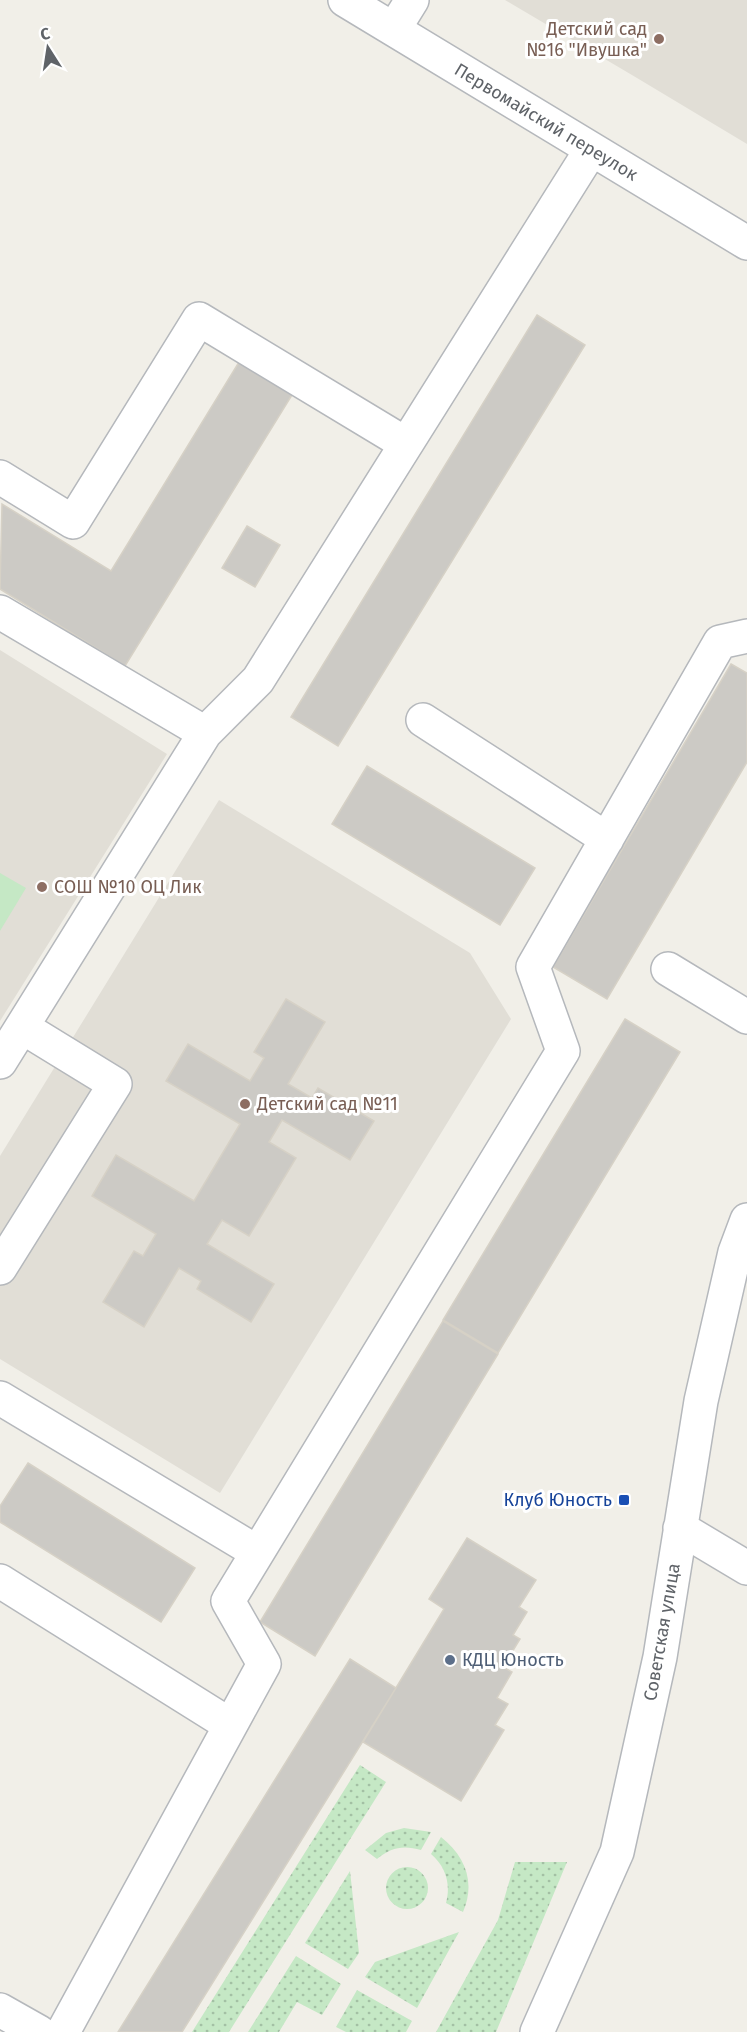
<svg xmlns="http://www.w3.org/2000/svg" width="747" height="2032" font-family="'Fira Sans',sans-serif">
  <style>
    .education { fill: #e1ded6 }
    .grass { fill: url(#grass-dots) }
    .garden { fill: #c5e8c5 }
    .building { fill: #cccac5; stroke: #d6d1c6; stroke-width: 1.5 }
    .lines { fill: none; stroke-linecap: round; stroke-linejoin: round }
    .minor-casing { stroke: #b5b8bc; stroke-width: 36 }
    .minor { stroke: #fff; stroke-width: 33 }
    .education-dot { fill: #8d6e63; stroke: #fff; stroke-width: 2 }
    .transit-dot { fill: #1a4fb4; stroke: #fff; stroke-width: 2 }
    .service-dot { fill: #5c6f8a; stroke: #fff; stroke-width: 2 }
    .labels { text-anchor: middle; stroke-width: 6; stroke-linejoin: round; paint-order: stroke }
    .education-label { font-size: 18px; fill: #785e54; stroke: #fff; text-anchor: start }
    .street-label { font-size: 18px; fill: #5f6368; stroke: #fff }
    .transit-label { font-size: 18px; fill: #164399; stroke: #fff; text-anchor: end }
    .service-label { font-size: 18px; fill: #4e5e75; stroke: #fff; text-anchor: start }
  </style>
  <defs>
    <pattern id="grass-dots" width="8" height="8" patternUnits="userSpaceOnUse" patternTransform="scale(1.5)"><rect width="8" height="8" fill="#c5e8c5"/><path d="M2 2h.1M6 6h.1" fill="none" stroke="#a3c0a4" stroke-width="1.8" stroke-linecap="round"/></pattern>
  </defs>
  <rect width="100%" height="100%" fill="#f1efe8"/>
  <!-- education -->
  <path class="education" d="M505,0h242v144l-110,-66z
    M0,650l167,104 -167,267z
    M219,800l251,153 41,66 -291,474 -220,-134v-203z"/>
  <!-- grass -->
  <path class="grass" d="M360,1765l26,17 -157,250h-37z
    M404,1828l27,4 -10,18c-17,-5 -30,-3 -44,9l-12,-9 21,-17z
    M441,1837c24,19 35,45 22,75l-17,-9c5,-19 0,-36 -15,-49z
    M515,1862h52l-71,170h-60l62,-112z
    M386 1888a21 21 0 1 1 42 0a21 21 0 1 1-42 0Z
    M350,1871l9,82 -11,16 -43,-26z
    M459,1932l-42,76 -52,-31 10,-15z
    M296,1956l45,28 -19,31 -25,-13 -18,30h-31z
    M357,1990l55,31 -6,11h-60l-10,-5z"/>
  <!-- garden -->
  <path class="garden" d="M0,873l26,15 -26,43z"/>
  <!-- building -->
  <path class="building" d="M537,315l48,30 -247,401 -47,-29z
    M239,362l53,33 -167,271 -125,-77 2,-85 109,67z
    M247,526l33,19 -25,42 -33,-19z
    M731,664l16,9v89l-140,237 -54,-32z
    M367,766l168,102 -35,57 -168,-101z
    M286,999l39,23 -37,62 24,14 6,-10 56,33 -24,39 -68,-40 -13,22 27,16 -47,78 -27,-16 -15,24 67,40 -23,38 -54,-33 4,-8 -22,-13 -35,59 -41,-25 31,-51 9,5 13,-22 -64,-38 24,-41 78,46 46,-77 -74,-43 22,-37 62,37 14,-23 -10,-6z
    M625,1019l55,33 -182,301 -55,-33z
    M443,1321l55,33 -183,302 -55,-34z
    M28,1463l167,105 -34,54 -161,-100v-16z
    M467,1538l69,42 -17,27 8,5 -14,23 7,4 -17,28 9,5 -15,26 11,6 -13,21 9,5 -43,71 -98,-59 81,-133 -15,-10z
    M350,1659l46,29 -214,344h-64z"/>
  <g class="lines">
    <!-- minor casing -->
    <g class="minor-casing">
      <path id="minor" d="M345,0l402,243
        M394,29l18,-29
        M0,477l73,45 126,-203 207,125
        M0,612l205,121
        M423,720l184,119
        M668,969l79,48
        M0,1062l205,-329 53,-53 333,-530
        M0,1268l115,-184 -93,-57
        M0,1398l257,154
        M680,1528l67,40
        M0,1581l230,144
        M0,2010l39,22
        M63,2032l201,-368 -36,-63 335,-550 -30,-84 187,-325 27,-6
        M537,2032l80,-180 43,-195 41,-256 34,-149 12,-32"/>
    </g>
    <!-- minor -->
    <use href="#minor" class="minor"/>
  </g>
  <!-- markers -->
  <g class="education-dot">
    <circle cx="659" cy="39" r="6"/>
    <circle cx="42" cy="887" r="6"/>
    <circle cx="245" cy="1104" r="6"/>
  </g>
  <rect class="transit-dot" x="618" y="1494" width="12" height="12" rx="3"/>
  <circle class="service-dot" cx="450" cy="1660" r="6"/>
  <g class="labels">
    <!-- education labels -->
    <g class="education-label">
      <text x="647" y="35" text-anchor="end">Детский сад<tspan x="647" dy="21">№16 "Ивушка"</tspan></text>
      <text x="54" y="893">СОШ №10 ОЦ Лик</text>
      <text x="257" y="1110">Детский сад №11</text>
    </g>
    <!-- street labels -->
    <g class="street-label">
      <text transform="translate(546 122) rotate(31)" y="6">Первомайский переулок</text>
      <text transform="translate(662 1632) rotate(-80)" y="6">Советская улица</text>
    </g>
    <!-- transit labels -->
    <g class="transit-label">
      <text x="612" y="1506">Клуб Юность</text>
    </g>
    <!-- service labels -->
    <g class="service-label">
      <text x="462" y="1666">КДЦ Юность</text>
    </g>
  </g>
  <!-- north arrow -->
  <g transform="translate(48 48) rotate(348)" stroke="#ffffff" stroke-width="4.5" paint-order="stroke">
  <path d="M0-4.5L10 22L0 15L-10 22Z" fill="#5f6368"/>
  <text y="-9" font-size="16" font-weight="bold" text-anchor="middle" fill="#5f6368">С</text>
  </g>
</svg>
